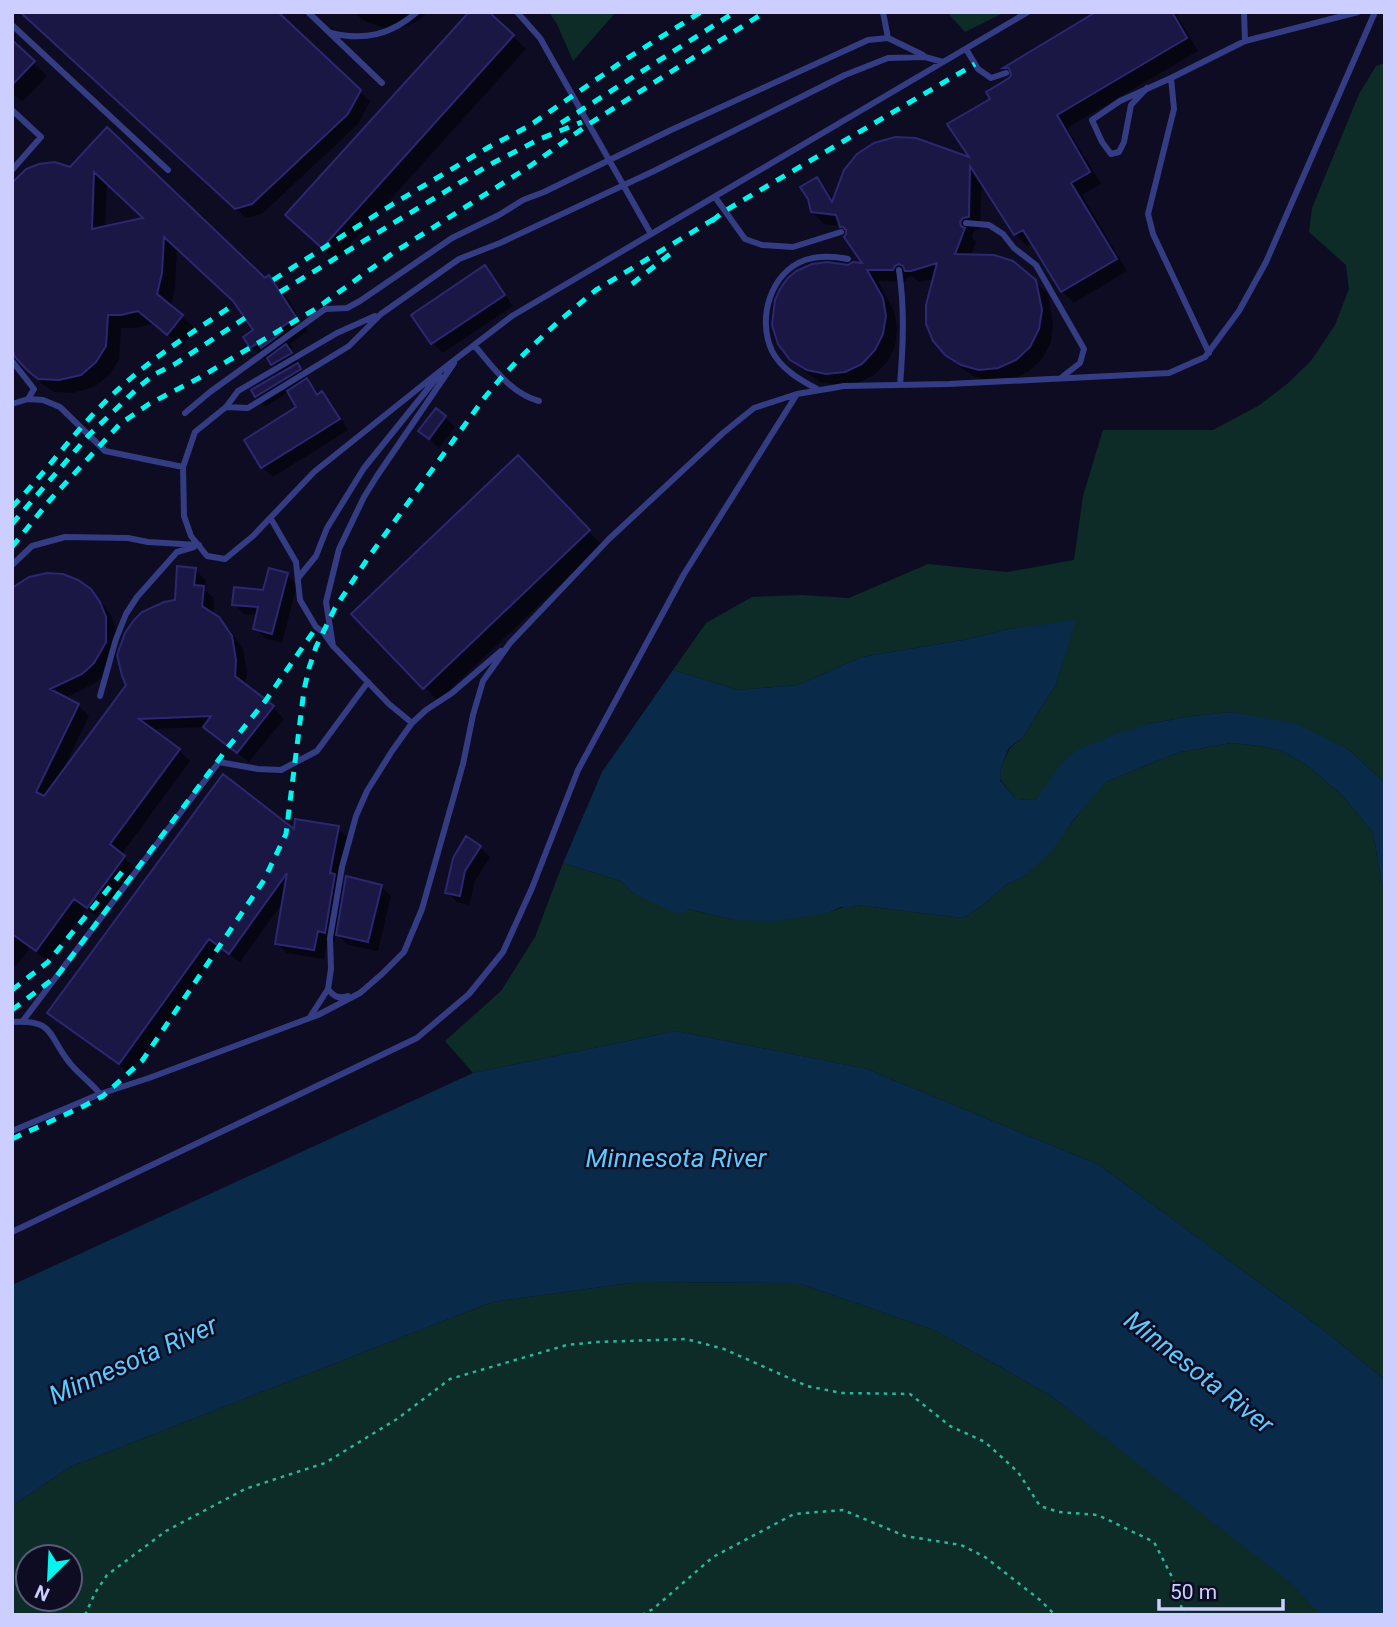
<svg xmlns="http://www.w3.org/2000/svg" width="1397" height="1627" font-family="Roboto,sans-serif">
  <style>
    .green { fill: #0e2c27; fill-rule: evenodd }
    .water { fill: #092a48 }
    .shadow { fill: #0007; fill-rule: evenodd }
    .building { fill: #1a1744; stroke: #2c2771; stroke-width: 2; fill-rule: evenodd }
    .lines { fill: none; stroke-linecap: round; stroke-linejoin: round }
    .path { stroke: #26b99c; stroke-width: 2.5; stroke-dasharray: 3.5 5; stroke-linecap: butt }
    .lane { stroke: #343c84; stroke-width: 6 }
    .rail { stroke: #00f7ee; stroke-width: 5; stroke-dasharray: 10 9; stroke-linecap: butt }
    .labels { text-anchor: middle; stroke-width: 5; stroke-linejoin: round; paint-order: stroke }
    .water-label { font-size: 26px; font-style: italic; fill: #5acaff; stroke: #0d0c22 }
  </style>
  <rect width="100%" height="100%" fill="#0d0c22"/>
  <!-- green -->
  <path class="green" d="M549,12h67l-43,49 -16,-37z
    M947,12h58l-40,20z
    M1385,63v720l-37,-34 -97,-33 -19,-4 -40,4 -43,8 -102,61 -12,15 -19,-1 -16,-20 1,-12 9,-19 13,-11 33,-53 19,-63 -66,8 -40,10 -107,18 -64,28 -60,5 -65,-20 33,-47 46,-26 50,-2 47,3 79,-34 79,8 67,-12 9,-64 20,-66h110l45,-24 29,-22 24,-23 24,-36 14,-36 -3,-24 -37,-33 3,-24 47,-114 17,-28z
    M1231,743l30,3 21,5 26,15 35,30 30,37 12,69v478l-60,-49 -226,-166 -232,-96 -191,-38 -203,42 -28,-32 56,-50 34,-54 28,-74 58,18 12,12 55,16 47,11 93,-7c13,-6 15,-5 28,-8l107,13 20,-13 23,-20 18,-9 39,-42 32,-41 11,-11 55,-23 20,-7z
    M638,1282l160,1 136,47 116,65 109,84 214,136h-1361v-109l58,-39 422,-165zM28,1557h42v42h-42z"/>
  <!-- water -->
  <path class="water" d="M1076,620l-20,64 -33,53 -14,11 -8,19 -1,13 16,19 19,1 26,-36 16,-14 42,-17 30,-9 43,-8 40,-4 65,12 51,25 37,34v119l-12,-69 -30,-37 -35,-30 -26,-15 -21,-5 -30,-3 -50,9 -20,7 -55,23 -31,36 -24,34 -27,24 -18,9 -23,20 -20,13 -107,-13 -10,3 -5,-1 -13,6 -53,8 -40,-1 -47,-11 -5,5 -12,-3 -38,-18 -12,-12 -58,-18 39,-91 71,-102 65,20 60,-5 64,-28 107,-18 40,-10z
    M676,1031l191,38 232,96 226,166 60,49v235h-64l-29,-31 -242,-189 -116,-65 -136,-47 -160,-1 -146,20 -422,165 -58,39v-221l461,-212z"/>
  <!-- shadow -->
  <path class="shadow" d="M21,12l338,79 11,10 -12,23 -96,90 -16,4z
    M353,12h75l-10,9 -12,5 -20,2 -20,-6z
    M1100,12h75l23,39 -131,77 34,56 -19,11 45,76 -53,32 -12,-12 -29,-48 -6,3 -12,-12 -33,-53 -2,48 -5,1 -3,5 1,4 3,3 -5,14 64,26 13,12 5,29 -2,19 -9,17 -14,13 -17,8 -18,1 -18,-4 -15,-10 -13,-13 -12,-75 -16,3 -7,-6 -5,2 -2,4 -27,-1 16,30 3,18 -2,18 -8,15 -13,13 -16,8 -19,2 -19,-3 -16,-11 -13,-13 57,-92 17,-1 -17,-32 -7,-7 -17,-2 -12,-12 4,-33 12,12 6,10 139,-40 19,-61 21,-25 -7,-7z
    M513,36l13,13 -190,211 -35,-32z
    M12,43l35,33 -25,26 -10,-9z
    M107,130l158,150 4,-2 14,13 25,40 -18,13 3,4 -3,2 11,13 -3,2 12,14 -3,2 13,14 2,-1 10,10 16,26 -75,47 -10,-10 36,-59 -10,-16 -23,14 -10,-10 26,-22 -13,-16 -4,2 -13,-13 -6,-9 10,-7 -20,-29 -59,-55 -2,40 -4,20 25,22 -14,18 -29,-23 -17,4h-15l-2,32 -10,15 -15,12 -21,6 -19,-1 -12,-8 -14,-15 42,-200zM107,183l39,36 -41,9z
    M484,268l10,10 19,28 -70,47 -10,-10 -19,-28z
    M445,417l10,10 -16,21 -18,-17z
    M518,458l84,87 -164,156 -84,-87z
    M195,569l11,12 -1,9 9,8 -1,17 17,15 13,19 4,23 -2,14 28,21 11,12 -35,43 -33,-24 -11,-11 -55,2 29,21 11,11 -69,94 14,13 -37,49 -12,-8 -38,52 -18,-13 -14,18 -4,-3v-299l78,-73 12,12 9,12 5,15 1,24 -12,20 -11,10 -30,14 14,7 11,11 -26,54 1,1 64,-85z
    M287,575l10,10 -15,58 -17,-5 -10,-10 3,-13 -14,-1 -10,-10 30,-12z
    M338,828l10,10 -8,43 6,6 35,-1 10,10 -13,55 -30,-6 -12,-12 -1,9 -7,-2 -4,19 -37,-6 -11,-10 8,-42 -44,61 -20,-14 -90,125 -70,-50 -11,-10 246,-181z
    M480,847l10,10 -15,24 -6,24 -12,-3 -10,-10z"/>
  <!-- building -->
  <path class="building" d="M20,12h258l83,78 -13,24 -96,90 -17,5z
    M469,12h20l25,23 -192,213 -37,-33z
    M1096,12h76l15,26 -130,77 33,57 -19,11 46,76 -56,33 -38,-62 -9,5 -44,-69 -1,51 -6,1 -3,4 1,4 4,2 -10,26 39,1 19,6 23,19 6,30 -3,19 -9,18 -14,13 -18,8 -19,2 -18,-5 -16,-10 -12,-14 -7,-17v-19l11,-42 -26,8h-6l-2,-5 -4,-2 -4,2 -2,4h-26l16,28 3,18 -3,18 -8,16 -13,14 -17,8 -19,2 -19,-4 -17,-10 -12,-16 -6,-19 3,-25 5,-11 7,-10 9,-8 16,-7 15,-2 21,3 5,-3 9,1 -18,-26 2,-3v-4l-3,-3h-3l-4,-12 -25,-3 -3,-13 -8,-12 17,-10 15,25 12,-32 13,-16 17,-11 21,-6 21,1 53,19 -22,-33 43,-25 -4,-7 23,-14 2,-3 -2,-7h-6z
    M12,40l23,21 -23,24z
    M107,127l158,151 4,-3 27,42 -18,13 2,4 -19,14 -3,-5 -8,5 -7,-11 10,-7 -20,-29 -69,-64 -2,36 -5,21 26,21 -16,20 -29,-24 -17,4h-13l-2,31 -10,16 -15,13 -22,5 -21,-1 -11,-9 -12,-13 -3,-9v-165l14,-14 13,-5 16,-2 15,5zM94,172l49,46 -51,11z
    M485,265l20,30 -74,49 -20,-29z
    M286,344l6,9 -21,12 -4,-7z
    M298,363l3,6 -46,28 -4,-7z
    M307,378l10,17 5,-4 18,28 -79,49 -17,-28 52,-33 -9,-16z
    M436,408l10,8 -17,23 -11,-8z
    M518,455l72,75 -167,159 -72,-75z
    M177,566l19,2 -2,17 10,1 -2,20 17,11 13,19 4,24 -1,16 39,30 -37,47 -34,-26 8,-11 -72,3 41,30 -70,95 15,12 -38,52 -13,-9 -38,52 -24,-17v-346l17,-11 18,-4 16,1 15,6 13,9 9,13 6,15v25l-12,21 -12,11 -32,15 29,15 -43,88 8,4 82,-111 -4,-9 -5,-21 8,-22 9,-13 8,-8 22,-10 11,-2z
    M269,568l19,5 -16,61 -19,-5 5,-22 -26,-2 2,-18 29,3z
    M223,774l71,55 1,-10 44,7 -9,47 5,1 -10,59 -7,-2 -4,19 -39,-6 12,-71 -58,81 -20,-15 -90,125 -72,-51z
    M466,836l15,10 -16,25 -5,25 -15,-3 8,-35z
    M346,876l36,9 -14,57 -32,-7z"/>
  <g class="lines">
    <!-- path -->
    <path class="path" d="M85,1615l10,-22 12,-18 59,-44 79,-42 80,-26 72,-44 53,-40 117,-34 30,-3 89,-3 38,10 83,37 34,7 69,1 40,32 35,16 33,30 22,34 19,6 39,3 56,27 18,35 12,38
      M642,1615l11,-6 60,-52 81,-43 49,-4 62,26 56,9 24,12 55,43 15,15"/>
    <!-- lane -->
    <path class="lane" d="M308,12l74,71
      M517,12l23,26 111,196
      M883,12l5,26
      M1244,12l1,29
      M12,25l156,145
      M331,33c33,8 60,2 86,-21
      M966,49l12,20 13,9 15,-5
      M943,62l-18,-5 -37,1 -43,17 -191,96 -154,72 -41,16 -78,55 -32,32 -101,62 -22,-1 -31,25 -12,35 1,49 7,20 16,20 18,3 28,-23 61,-64 130,-104 68,-52 516,-304
      M1147,88l-16,17 -7,37 -5,10 -8,2 -9,-12 -10,-22 28,-19 51,-23
      M12,110l29,27 -29,33
      M715,197l30,42 17,6 31,2 48,-15
      M966,223l23,2 14,9 11,14 22,17 48,84 -4,14 -18,14
      M899,270c6,39 4,77 1,115
      M474,345c19,22 36,48 65,56
      M1209,353l-56,-119 -5,-20 26,-105 -3,-31 74,-37 113,-29
      M12,361l22,28 -6,10
      M817,389c-17,-9 -36,-20 -45,-38 -15,-32 -2,-78 33,-91 15,-5 28,-4 43,-1
      M12,404l16,-5 15,1 17,7 45,44 78,16
      M226,407l12,-16 99,-58 38,-17
      M185,413l25,-21 115,-83 22,-1 13,-7 92,-63 47,-23 24,-15 21,-8 127,-62 197,-90 20,-2 35,17
      M271,519l25,43 4,38 16,27 7,5 10,14 56,58 23,19
      M12,565l20,-19 33,-9 63,1 20,4 51,3
      M298,578l18,-22 11,-28 37,-60 75,-93
      M333,646l-7,-44 13,-53 25,-52 13,-21 77,-113
      M100,696l16,-57 10,-25 11,-17 40,-45 17,-5
      M328,989c6,8 11,10 20,7
      M310,1017l18,-28 3,-20 -1,-31 12,-71 14,-51 11,-25 25,-40 20,-28 14,-13 26,-17 49,-42
      M12,1022c43,-3 36,14 57,40 9,12 22,20 31,32
      M22,1022l197,-260 39,7 23,1 36,-19 51,-69
      M12,1131l88,-37 49,-16 169,-63 42,-22 22,-19 22,-22 18,-43 41,-145 10,-49 10,-34 27,-38 99,-104 114,-106 31,-25 43,-14
      M12,1232l405,-194 52,-44 34,-42 29,-64 46,-118 106,-196 113,-180 47,-8 105,-2 220,-11 36,-16 34,-46 27,-49 109,-250"/>
    <!-- rail -->
    <path class="rail" d="M561,123l174,-111
      M712,221l11,-9 252,-148
      M273,280l120,-76 96,-57 40,-21 97,-67 75,-47
      M632,284l38,-30
      M280,292l209,-127 51,-26 42,-17
      M12,507c34,-35 62,-75 97,-109 38,-37 82,-65 126,-94
      M12,524l77,-89 51,-49 15,-12 20,-10 70,-46
      M12,547l38,-47 70,-76 29,-20 50,-26 118,-70 76,-55 137,-87 59,-42 176,-112
      M12,990l36,-28 75,-91
      M12,1010l45,-34 172,-230 37,-46 52,-75
      M12,1139l72,-33 19,-10 39,-35 122,-181 22,-46 18,-144 5,-22 7,-21 19,-39 33,-50 117,-161 16,-19 24,-25 34,-32 37,-31 123,-74"/>
  </g>
  <g class="labels">
    <!-- water labels -->
    <g class="water-label">
      <text x="676" y="1167">Minnesota River</text>
      <text transform="translate(133 1360) rotate(-24)" y="9">Minnesota River</text>
      <text transform="translate(1199 1372) rotate(38)" y="9">Minnesota River</text>
    </g>
  </g>
  <!-- border -->
  <rect width="1397" height="1627" fill="none" stroke="#ccceff" stroke-width="28"/>
  <!-- north arrow -->
  <g transform="translate(49 1578) rotate(204)"><circle r="33" fill="#0d0c22" stroke="#595a7a" stroke-width="2"/>
  <path d="M0-5L12 26L0 18L-12 26Z" fill="#00f7ee"/>
  <text y="-10" font-size="19" font-weight="bold" text-anchor="middle" fill="#ccceff">N</text>
  </g>
  <!-- scale -->
  <path d="M1159 1599v10h124v-10" fill="none" stroke="#ccceff" stroke-width="3.5"/>
  <text x="1170" y="1599" font-size="21" fill="#ccceff" stroke="#0d0c22" stroke-width="5" paint-order="stroke">50 m</text>
</svg>
